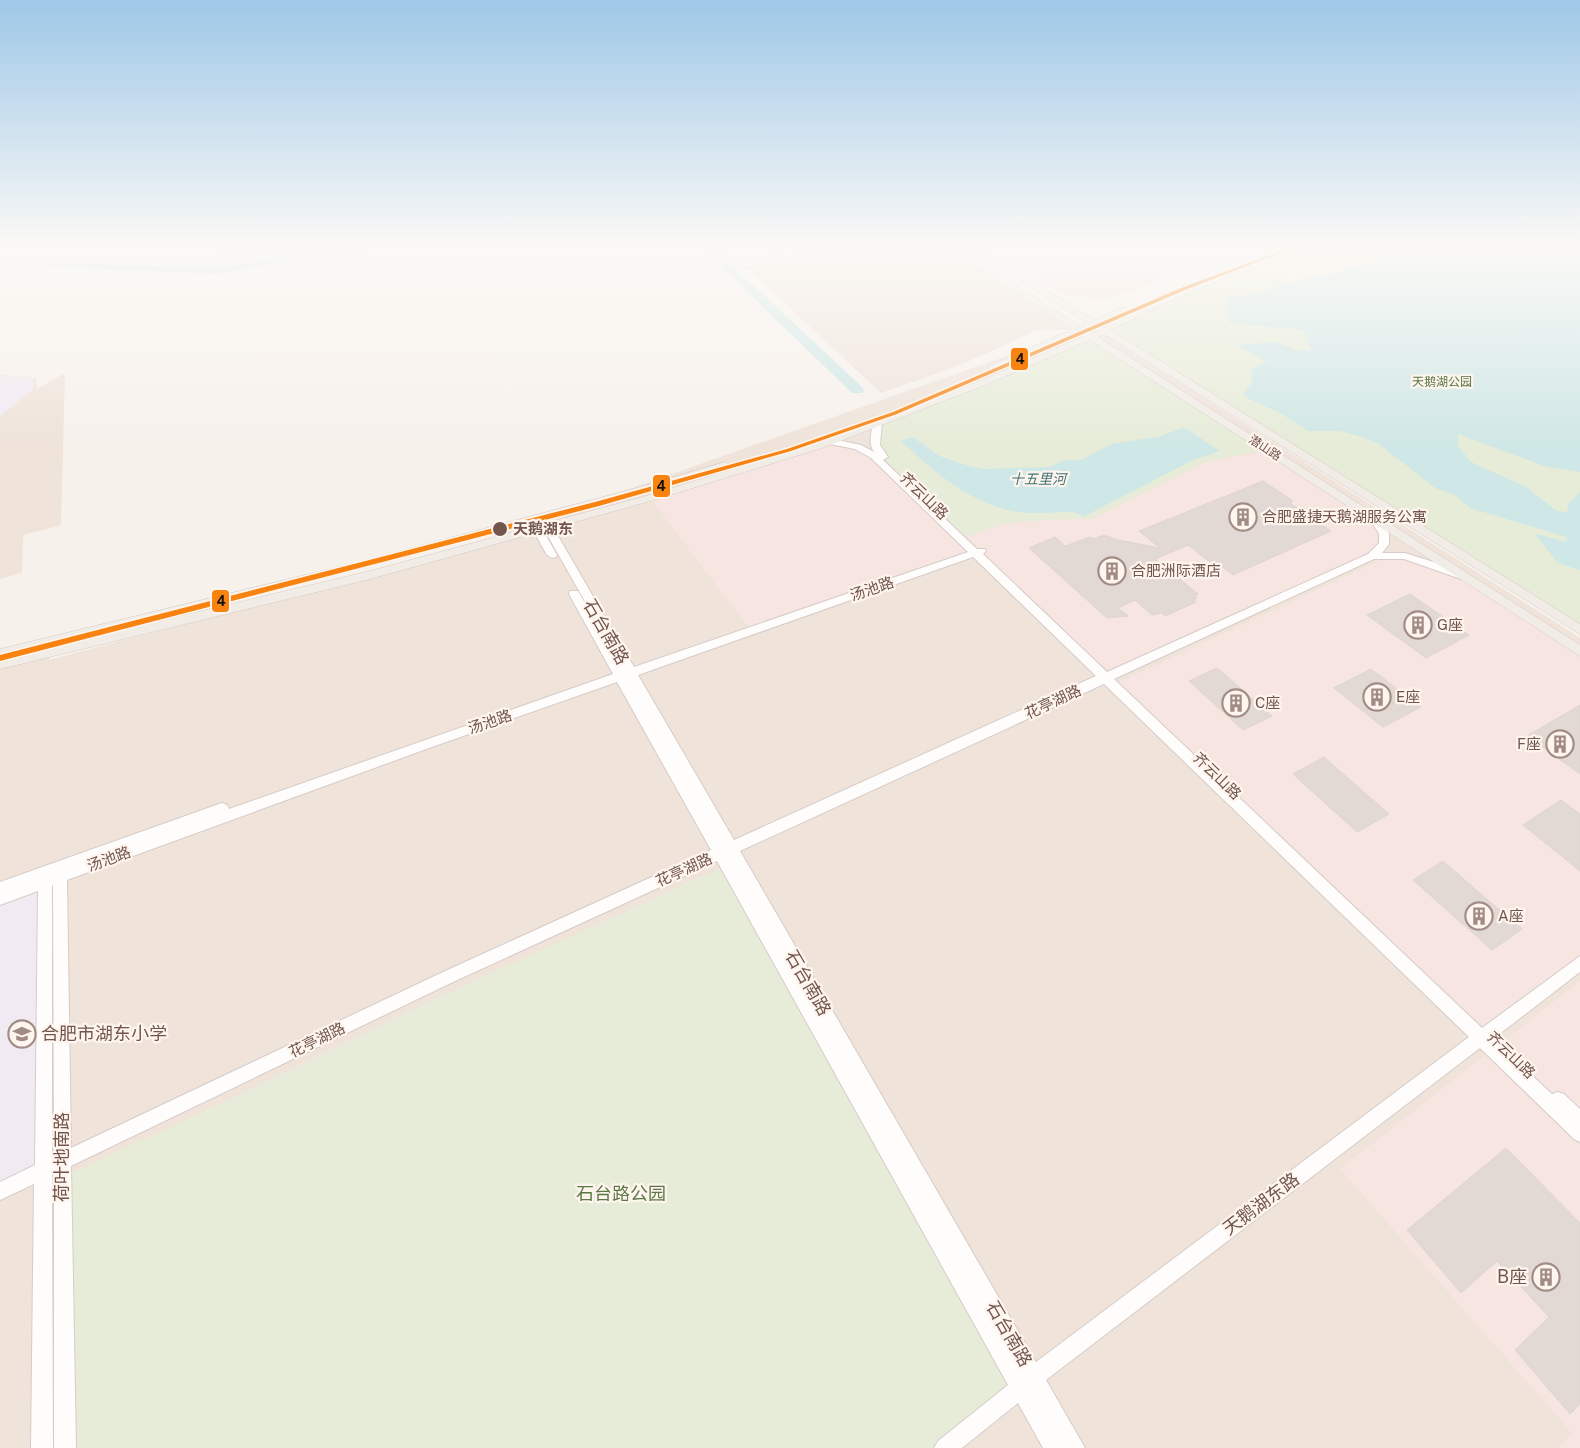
<svg xmlns="http://www.w3.org/2000/svg" width="1580" height="1448" font-family="'Public Sans','Noto Sans SC',sans-serif">
  <style>
    .residential { fill: #efe3da }
    .commercial { fill: #f6e5e1 }
    .education { fill: #f2eaf2 }
    .green { fill: #e6ecd8 }
    .sand { fill: #f7ead7 }
    .water { fill: #cfe7e6 }
    .lines { fill: none; stroke-linecap: round; stroke-linejoin: round }
    .river { fill: #cfe7e6; fill-rule: evenodd }
    .building { fill: #e3d9d4; stroke: #dfd4ce }
    .street-casing { stroke: #d6cdc9; stroke-width: 1 }
    .secondary-casing { stroke: #d6ccc8; stroke-width: 2 }
    .primary-casing { stroke: #d5cbc7; stroke-width: 1 }
    .street { fill: #fefdfc; fill-rule: evenodd }
    .secondary { fill: #fefdfc; fill-rule: evenodd }
    .primary { fill: #f1ece6; fill-rule: evenodd }
    .metro-1-casing { stroke: #fef5ee; stroke-width: 3 }
    .metro-1 { fill: #f88310; fill-rule: evenodd }
    .stop-dot { fill: #72564e; stroke: #fef5ee; stroke-width: 2 }
    .labels { text-anchor: middle; stroke-width: 4.5; stroke-linejoin: round; paint-order: stroke }
    .far-park-label { font-size: 12px; fill: #5c7847; stroke: #fef5ee }
    .far-street-label { font-size: 12px; fill: #72564e; stroke: #fef5ee }
    .far-water-label { font-size: 14px; font-style: italic; fill: #427576; stroke: #fef5ee }
    .street-label { font-size: 15px; fill: #72564e; stroke: #fef5ee }
    .poi-label { font-size: 15px; fill: #72564e; stroke: #fef5ee; text-anchor: start }
    .stop-label { font-size: 15px; font-weight: bold; fill: #72564e; stroke: #fef5ee; text-anchor: start }
    .near-street-label { font-size: 18px; fill: #72564e; stroke: #fef5ee }
    .near-poi-label { font-size: 18px; fill: #72564e; stroke: #fef5ee; text-anchor: start }
    .near-park-label { font-size: 18px; fill: #5c7847; stroke: #fef5ee }
    .line-badge { stroke: #fef5ee; stroke-width: 2 }
    .pale-badge-label { font-size: 14px; text-anchor: middle; font-weight: bold; fill: #111 }
  </style>
  <rect width="100%" height="100%" fill="#f7f1ec"/>
  <!-- residential -->
  <path class="residential" d="M216,245h107l-99,18z
    M830,245h119l132,84 10,-3 489,312v810h-1580v-784l49,-13v9l391,-104 640,-226h-44l-48,23 -44,18 -63,22 -137,-128z
    M65,373l-4,152 -38,10 -1,38 -22,6v-204l36,3 1,11z"/>
  <!-- commercial -->
  <path class="commercial" d="M984,245h265l-139,54 -45,-3z
    M828,441l40,11 104,98 -224,77 -98,-129z
    M1268,450l107,69 9,15 -12,22 -260,119 -146,-138 33,-12 24,-4 70,-3 115,-57z
    M1405,556l42,14 133,81v312l-92,70 -369,-351 266,-124z
    M1580,981v140l-80,-77z
    M1493,1049l87,84v315h-22l14,-15 -232,-264z"/>
  <!-- education -->
  <path class="education" d="M0,376l33,2v12l-33,26z
    M45,882l-1,288 -44,21v-293z"/>
  <!-- green -->
  <path class="green" d="M1308,245h272v385l-476,-300 83,-40z
    M1092,336l176,114 -60,11 -115,57 -70,3 -24,4 -33,12 -90,-86 2,-29z
    M727,865l294,523 -76,60h-880l-3,-271 170,-78 192,-95z"/>
  <!-- sand -->
  <path class="sand" d="M1440,245l-80,19 -18,7 -60,13c12,-30 36,-13 57,-20l-6,-4c29,-23 73,-15 107,-15z"/>
  <!-- water -->
  <path class="water" d="M1440,245h140v227l-33,-5 -89,-33v12l13,16 55,25 31,24 10,1 2,-9 11,-11v78l-22,-7 -24,-30 31,9 2,-5 -97,-29 -15,-13 -20,-7 -56,-44 -16,-7 -24,-6h-31l-28,-18 -31,-14 -6,-5 10,-13 -2,-12 16,-7 -30,-17 38,-3 22,8 14,1 -8,-21 -73,-7 -5,-26 32,-3 15,-4 10,-6 60,-13 18,-7z
    M1184,427l36,24 -27,9 -110,57 -9,-5c-18,0 -45,3 -62,-1 -43,-9 -80,-41 -111,-70l12,-4 26,19 30,10 15,3 66,-2 14,-7h17l31,-16 49,-8z"/>
  <g class="lines">
    <!-- river -->
    <path class="river" d="M349,245h23l-5,3 -151,26 -170,-7 -6,-3 6,-3 170,7z
      M699,245h11l152,142 2,3 -2,3h-10z"/>
  </g>
  <!-- building -->
  <path class="building" d="M1263,481l30,20 -3,2 41,28 -98,44 -10,-8 -4,2 -31,-24 -33,14 43,35 -3,2 2,2 -4,2 3,2 -31,14 -3,-3 -10,2 -17,-15 -17,8 10,8 -21,2 -78,-70 26,-11 10,9 25,-9 3,2 11,-4 14,5 42,8 -21,-17z
    M1410,594l59,41 -43,23 -59,-43z
    M1217,668l22,19 33,29 -29,14 -54,-49z
    M1371,669l50,38 -38,20 -49,-39z
    M1580,705v69l-53,-38z
    M1324,757l65,57 -32,18 -64,-58z
    M1561,800l19,14v57l-57,-46z
    M1443,861l47,41 32,27 -30,21 -79,-70z
    M1506,1148l74,75v181l-10,10 -55,-64 34,-33 -52,-56 -36,32 -54,-63z"/>
  <g class="lines">
    <!-- street casing -->
    <g class="street-casing">
      <path id="street" d="M778,245h5l10,9 -4,1z"/>
    </g>
    <!-- secondary casing -->
    <g class="secondary-casing">
      <path id="secondary" d="M822,245h11l-89,22 -4,-2z
        M1276,245h6l1,2 -5,1z
        M878,419l4,3 -2,23 8,12 -5,3 94,89h8l1,2 -3,3 124,118 261,-118 11,-11v-9l-9,-15 1,-2h8l10,17v10l-7,9h23l60,19 1,3 -5,4 -57,-20h-30l-260,120 368,349 98,-72v16l-87,67 59,55 6,-2 6,2 16,15v33l-6,-3 -94,-91 -434,332 39,68h-42l-25,-45 -56,45h-28l4,-7 70,-56 -291,-524 -264,121 -382,184 5,282h-22v-273h-2l1,273h-22l3,-264 -34,16v-18l35,-17 3,-274 -38,14v-23l222,-79 5,2 2,4 384,-135 -44,-80 1,-3h8l46,79 -87,-153 1,-2h8l1,2 87,150 334,-115 -97,-94 -16,-9 -30,-6 -2,-2 5,-3 33,7 13,7c-6,-10 -3,-19 0,-30zM973,557l123,119 -362,164 -96,-165zM617,682l94,168 -268,122 -372,176 -4,-268 365,-133zM1104,684l365,353 -433,325 -296,-511zM53,885l1,271 -2,1v-271z
        M532,517l5,3 20,35 -1,2 -4,1 -5,-3 -20,-35z"/>
    </g>
    <!-- primary casing -->
    <g class="primary-casing">
      <path id="primary" d="M945,245h9l126,81 7,-3 -122,-78h9l120,75 26,-12h6v4l-26,11 5,4 79,-39 118,-43h10l-122,47 -79,38 469,294v10l-476,-300 -6,3 482,308v11l-490,-316 -110,47 -158,61 -168,52 -284,79 -370,90v-10l370,-88 276,-75 168,-52 160,-61 110,-47 -5,-3 -84,37h-6v-4l84,-37zM1093,327l5,3 -6,3 -6,-4z
        M725,462l5,3 -1,2c-241,72 -485,131 -729,192v-10l367,-89 273,-73z"/>
    </g>
    <!-- street -->
    <use href="#street" class="street"/>
    <!-- secondary -->
    <use href="#secondary" class="secondary"/>
    <!-- primary -->
    <use href="#primary" class="primary"/>
    <!-- metro-1 casing -->
    <g class="metro-1-casing">
      <path id="metro-1" d="M1296,245h6l-117,45 -288,124 -106,37 -192,55 -599,155v-6l595,-153 192,-53 106,-37 288,-124z"/>
    </g>
    <!-- metro-1 -->
    <use href="#metro-1" class="metro-1"/>
  </g>
  <!-- sky -->
  <linearGradient id="sky" x2="0" y2="1"><stop stop-color="#9ec8e7"/><stop offset="0.55" stop-color="#fbf9f6"/><stop offset="1" stop-color="#fbf9f6" stop-opacity="0"/></linearGradient>
  <rect width="1580" height="447" fill="url(#sky)"/>
  <!-- icons -->
  <defs>
    <g id="building-ring" transform="scale(1.4375)"><circle r="9.5" fill="#fef5ee" stroke="#a18c85" stroke-width="1.5"/><path d="M-4-6H4V6H1V3H-1V6H-4ZM-2.5-4.3h1.7v1.8h-1.7ZM.8-4.3h1.7v1.8H.8ZM-2.5-1h1.7V.8h-1.7ZM.8-1h1.7V.8H.8Z" fill="#a18c85"/></g>
    <g id="school-ring" transform="scale(1.4375)"><circle r="9.5" fill="#fef5ee" stroke="#a18c85" stroke-width="1.5"/><path d="M0-5L7-2L0 1L-7-2ZM-4 1L0 2.5L4 1V4Q0 6-4 4Z" fill="#a18c85"/></g>
  </defs>
  <g fill-rule="evenodd">
    <use href="#building-ring" x="1243" y="517"/>
    <use href="#building-ring" x="1112" y="571"/>
    <use href="#building-ring" x="1418" y="625"/>
    <use href="#building-ring" x="1377" y="697"/>
    <use href="#building-ring" x="1236" y="703"/>
    <use href="#building-ring" x="1560" y="744"/>
    <use href="#building-ring" x="1479" y="916"/>
    <use href="#school-ring" x="22" y="1034"/>
    <use href="#building-ring" x="1546" y="1277"/>
  </g>
  <!-- markers -->
  <circle class="stop-dot" cx="500" cy="529" r="8"/>
  <g class="labels">
    <!-- far-park labels -->
    <g class="far-park-label">
      <text x="1442" y="386">天鹅湖公园</text>
    </g>
    <!-- far-street labels -->
    <g class="far-street-label">
      <text transform="translate(1265 448) rotate(33)" y="4">潜山路</text>
    </g>
    <!-- far-water labels -->
    <g class="far-water-label">
      <text x="1038" y="484">十五里河</text>
    </g>
    <!-- street labels -->
    <g class="street-label">
      <text transform="translate(924 496) rotate(44)" y="5">齐云山路</text>
      <text transform="translate(872 589) rotate(-19)" y="5">汤池路</text>
      <text transform="translate(1053 702) rotate(-25)" y="5">花亭湖路</text>
      <text transform="translate(490 722) rotate(-19)" y="5">汤池路</text>
      <text transform="translate(1217 776) rotate(44)" y="5">齐云山路</text>
      <text transform="translate(109 859) rotate(-20)" y="5">汤池路</text>
      <text transform="translate(684 870) rotate(-24)" y="5">花亭湖路</text>
      <text transform="translate(317 1040) rotate(-26)" y="5">花亭湖路</text>
      <text transform="translate(1511 1055) rotate(44)" y="5">齐云山路</text>
    </g>
    <!-- poi labels -->
    <g class="poi-label">
      <text x="1262" y="522">合肥盛捷天鹅湖服务公寓</text>
      <text x="1131" y="576">合肥洲际酒店</text>
      <text x="1437" y="630">G座</text>
      <text x="1396" y="702">E座</text>
      <text x="1255" y="708">C座</text>
      <text x="1541" y="749" text-anchor="end">F座</text>
      <text x="1498" y="921">A座</text>
    </g>
    <!-- stop labels -->
    <g class="stop-label">
      <text x="513" y="534">天鹅湖东</text>
    </g>
    <!-- near-street labels -->
    <g class="near-street-label">
      <text transform="translate(606 632) rotate(60)" y="6">石台南路</text>
      <text transform="translate(808 983) rotate(60)" y="6">石台南路</text>
      <text transform="translate(62 1157) rotate(-90)" y="6">荷叶地南路</text>
      <text transform="translate(1261 1204) rotate(-37)" y="6">天鹅湖东路</text>
      <text transform="translate(1009 1334) rotate(60)" y="6">石台南路</text>
    </g>
    <!-- near-poi labels -->
    <g class="near-poi-label">
      <text x="41" y="1040">合肥市湖东小学</text>
      <text x="1527" y="1283" text-anchor="end">B座</text>
    </g>
    <!-- near-park labels -->
    <g class="near-park-label">
      <text x="621" y="1200">石台路公园</text>
    </g>
  </g>
  <g class="line-badge">
    <rect x="1010" y="347" width="19" height="24" rx="5" fill="#f88310"/>
    <rect x="652" y="474" width="19" height="24" rx="5" fill="#f88310"/>
    <rect x="211" y="589" width="19" height="24" rx="5" fill="#f88310"/>
  </g>
  <g class="pale-badge-label">
    <text x="1020" y="364">4</text>
    <text x="661" y="491">4</text>
    <text x="221" y="606">4</text>
  </g>
</svg>
